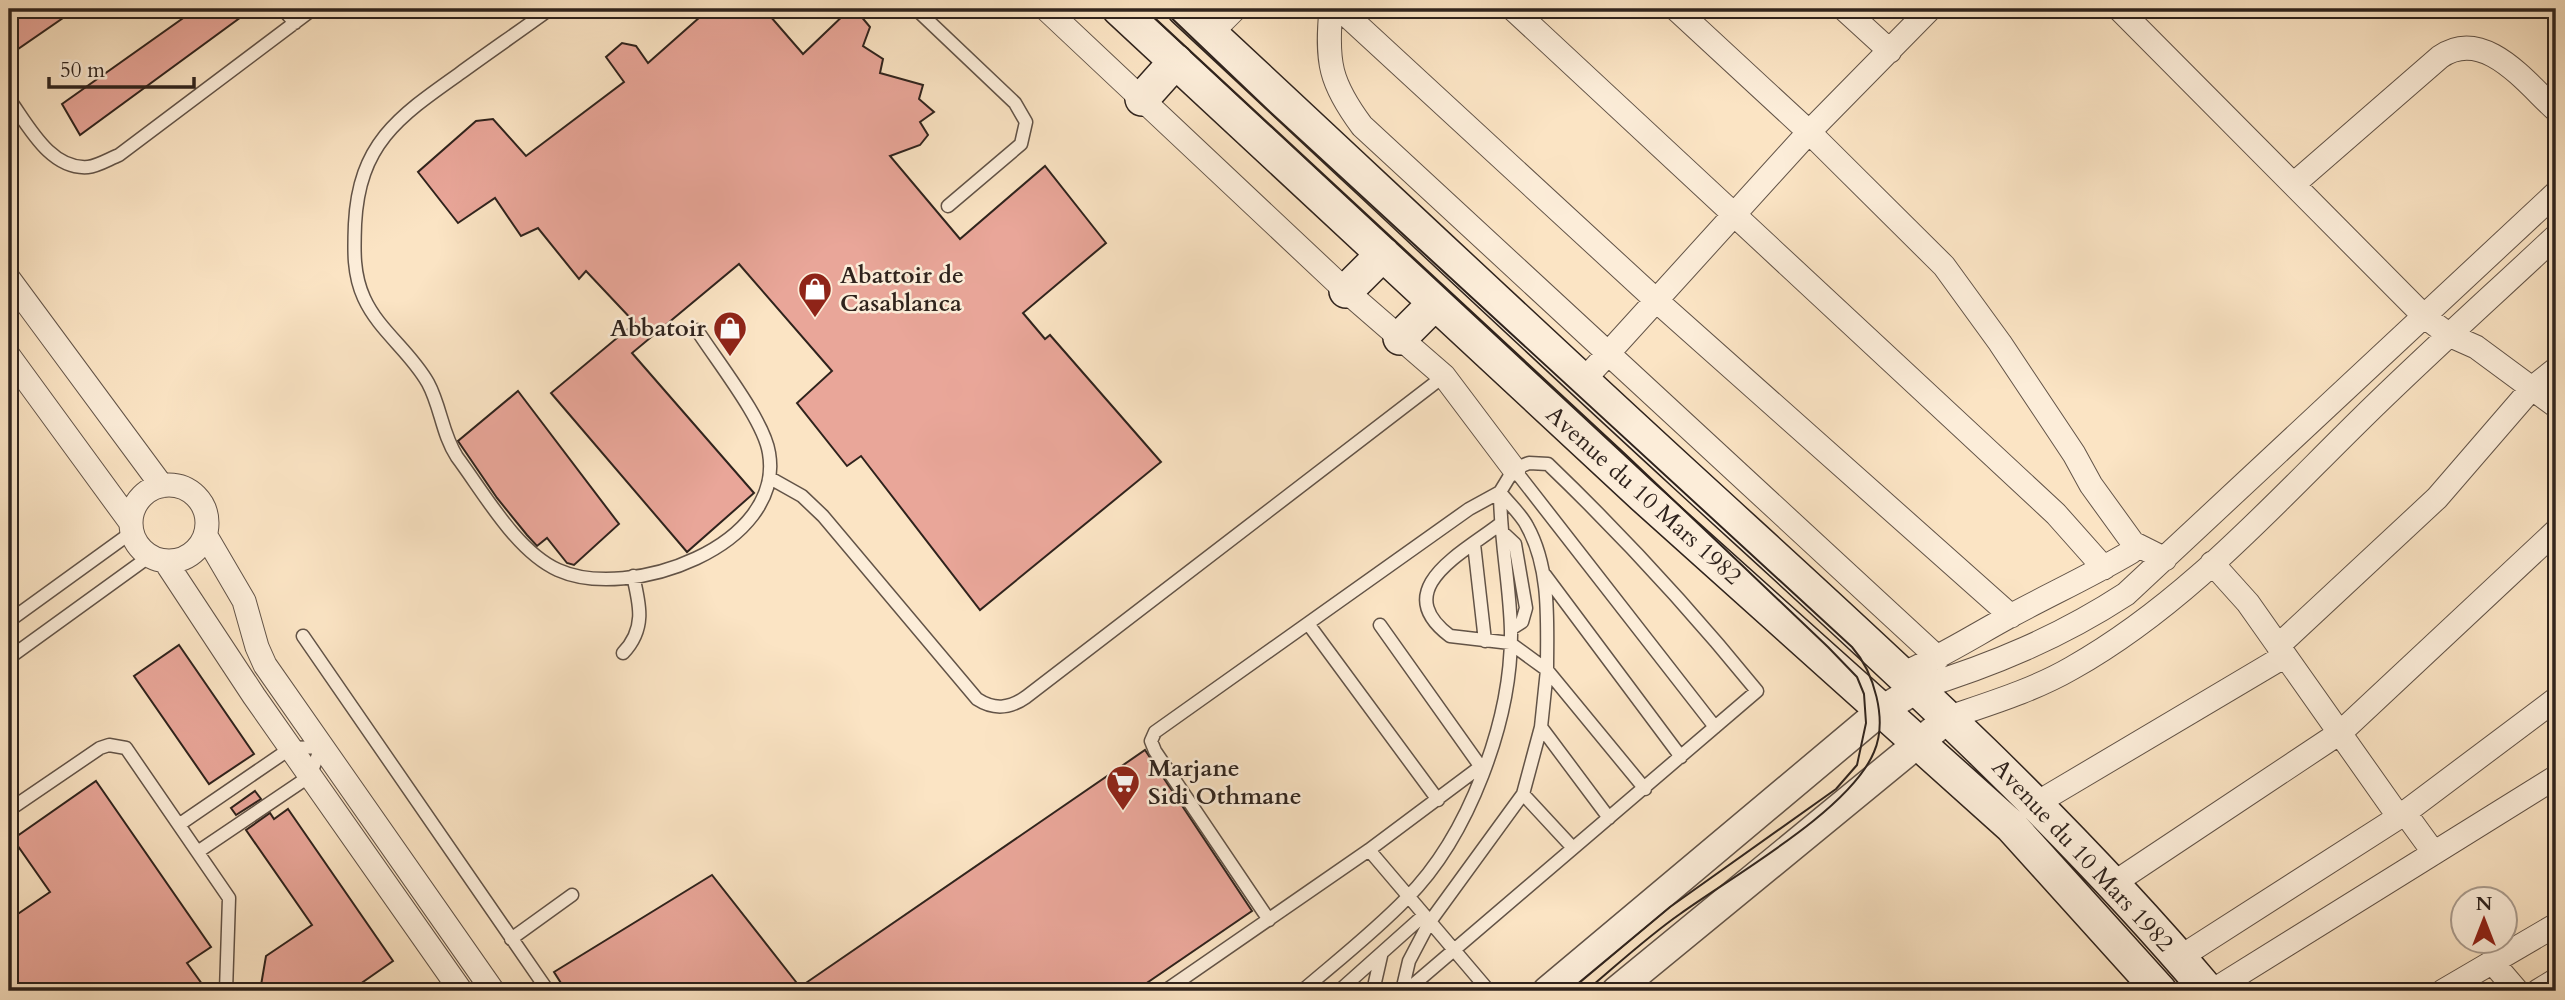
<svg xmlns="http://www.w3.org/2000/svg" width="2565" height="1000" font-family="Cardo,serif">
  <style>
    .building { fill: #e9a699; stroke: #2f231d; stroke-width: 2 }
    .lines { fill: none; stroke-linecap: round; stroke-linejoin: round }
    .service-casing { stroke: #625347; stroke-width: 15 }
    .minor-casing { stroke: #625347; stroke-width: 25 }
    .tertiary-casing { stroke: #625347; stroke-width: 31 }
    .secondary-casing { stroke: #2f231d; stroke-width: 36 }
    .service { stroke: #fcedd9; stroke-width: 12 }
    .minor { stroke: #fcedd9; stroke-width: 23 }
    .tertiary { stroke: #fcedd9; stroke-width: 28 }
    .secondary { stroke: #fcedd9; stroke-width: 33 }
    .tram { stroke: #2f231d; stroke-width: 2 }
    .labels { text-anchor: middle; stroke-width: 5; stroke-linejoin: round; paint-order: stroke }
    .poi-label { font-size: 24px; font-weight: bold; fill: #2f231d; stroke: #fcedd9; text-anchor: start }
    .street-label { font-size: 24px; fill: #2f231d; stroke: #fcedd9 }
  </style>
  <rect width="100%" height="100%" fill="#fbe4c4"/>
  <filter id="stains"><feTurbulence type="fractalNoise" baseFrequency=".00286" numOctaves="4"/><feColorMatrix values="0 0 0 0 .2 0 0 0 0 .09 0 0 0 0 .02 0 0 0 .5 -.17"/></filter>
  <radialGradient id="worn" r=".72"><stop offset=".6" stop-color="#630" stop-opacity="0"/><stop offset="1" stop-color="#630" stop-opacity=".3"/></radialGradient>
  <!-- building -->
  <path class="building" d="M9,9h67l-58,40 -9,-15z
    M196,9h56l-172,126 -18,-31z
    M709,9h55l39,45 47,-45h5l15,18 -7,19 20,13 -3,14 43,12 -4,14 15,13 -14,10 8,13 -8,10 -30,11 70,83 85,-73 61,77 -83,70 22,26 5,-4 111,127 -181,148 -119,-154 -14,10 -50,-63 35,-32 -93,-107 -107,89 122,140 -67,59 -136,-159 84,-70 -49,-52 -7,8 -41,-51 -17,8 -26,-38 -37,25 -40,-51 58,-51 17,-2 33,37 98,-74 -18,-25 16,-14 14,3 12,17z
    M518,391l101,133 -45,41 -7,-2 -20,-25 -10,8 -10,-11 -30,-37 -39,-57z
    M179,645l75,109 -45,30 -75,-108z
    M1145,750l107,161 -117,80h-569l-12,-19 158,-97 88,112z
    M96,781l115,166 -24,16 20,28h-198v-71l41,-28 -37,-53z
    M255,791l6,8 -25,16 -5,-7z
    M288,809l105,152 -43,30h-90l6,-35 46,-31 -66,-95 24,-17 4,6z"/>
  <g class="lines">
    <!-- service casing -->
    <g class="service-casing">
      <path id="service" d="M283,9l12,14
        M550,9c-30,22 -61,43 -91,65 -61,43 -100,70 -104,150 -1,26 -2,50 9,74 15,33 46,53 64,85 13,24 14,51 29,74 27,36 59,94 101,113 71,32 227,-24 211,-117 -5,-33 -53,-93 -72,-123
        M916,9l99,94 11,19 -5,22 -73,62
        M9,99c19,26 41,71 79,68 10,-1 21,-8 31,-12l194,-146
        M770,478l32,18 21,20 154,183c17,11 32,10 49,-2l418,-321
        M1500,492c8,11 21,22 27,34 24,43 20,97 20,144l98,119
        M1500,530l15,14 11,64 -4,14 -11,7
        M1474,544l11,97
        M1545,575l136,182
        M9,621l123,-89
        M1309,625l129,175
        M1380,625l103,145
        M303,636l245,355
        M623,653c23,-24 17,-48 10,-77
        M9,658l141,-102
        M1541,727l68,91
        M1523,794l50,54
        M9,810l91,-62 9,-3 17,3 103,150 -3,93
        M180,824l111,-76 30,-1 -11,29 -111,75
        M1369,850l120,141
        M1269,920l-114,-169 -4,-10 4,-9 314,-223 31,-17 14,-23
        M511,939l61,-44
        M1165,991l204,-141 111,-83
        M1302,991c35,-30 72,-59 104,-92 63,-63 106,-179 105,-268 -1,-46 -11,-92 -11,-139
        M1339,991l84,-75
        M1373,991l8,-35
        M1402,991l7,-30 20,-38 94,-129 18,-67 6,-57 -37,-27 -60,-7c-62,-47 13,-83 50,-112
        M1406,991l351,-300c-65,-80 -135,-156 -209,-227l-19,-1 -15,6 201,258"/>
    </g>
    <!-- minor casing -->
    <g class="minor-casing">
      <path id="minor" d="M1046,9l300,282 98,85 70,93
        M1331,9c-5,53 -1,74 31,117l576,532
        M1340,9l318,293 353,314
        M1513,9l543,505 48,54
        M1676,9l133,123 135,134 56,77 74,111 17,31 42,58 32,16
        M1844,9l46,42
        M2119,9l305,307 25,19 27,12 80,59
        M1210,34l25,-25
        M2295,183l145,-126c44,-31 86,26 116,53
        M9,279l153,207
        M9,356l122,167
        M1583,381l226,-249 121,-123
        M131 523a38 38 0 1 1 76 0a38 38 0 1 1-76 0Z
        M206,536l38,65 13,46 8,18 228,326
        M165,561l89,135 207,295
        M2212,563l36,40 151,214
        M2278,646l159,-148 95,-110 24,-19
        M1902,674c39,-17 73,-39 110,-59 39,-21 80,-40 119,-63l2,-9
        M1918,688c75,-23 142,-51 208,-94l430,-401
        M1950,717c41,-14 84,-27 122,-49 112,-63 200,-162 291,-251 63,-62 129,-121 193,-181
        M2037,803l248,-147
        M2405,813l29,40
        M2114,883l227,-151 215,-201
        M2179,958l220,-141 157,-118
        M2493,963l24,28
        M2212,991l344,-214
        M2443,991l113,-66
        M2538,991l18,-11"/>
    </g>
    <!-- tertiary casing -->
    <g class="tertiary-casing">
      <path id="tertiary" d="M1547,991l335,-281 36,-22
        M1616,991l334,-274"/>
    </g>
    <!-- secondary casing -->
    <g class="secondary-casing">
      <path id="secondary" d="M1119,9l524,487 368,330 149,165
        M1184,9c167,155 333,312 501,466 181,166 364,328 523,516
        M1142,99l34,-38
        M1346,291l37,-37
        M1400,338l35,-35"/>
    </g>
    <!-- service -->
    <use href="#service" class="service"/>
    <!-- minor -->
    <use href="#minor" class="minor"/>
    <!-- tertiary -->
    <use href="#tertiary" class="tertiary"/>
    <!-- secondary -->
    <use href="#secondary" class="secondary"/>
    <!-- tram -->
    <path class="tram" d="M1145,9l480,445 203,193 29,30 7,17 2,29 -9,42 -21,24 -166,118 -101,84
      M1162,9l108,103 582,535c22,25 36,73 22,105 -24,58 -140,123 -194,162 -33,23 -63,51 -94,77"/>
  </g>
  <!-- icons -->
  <defs>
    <g id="shop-pin" transform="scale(1.75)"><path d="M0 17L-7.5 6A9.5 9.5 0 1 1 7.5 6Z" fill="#8f2418" stroke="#fcedd9"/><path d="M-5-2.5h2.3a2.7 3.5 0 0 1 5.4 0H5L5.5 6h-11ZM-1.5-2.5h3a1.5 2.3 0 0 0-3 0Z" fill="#fff"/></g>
    <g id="supermarket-pin" transform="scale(1.75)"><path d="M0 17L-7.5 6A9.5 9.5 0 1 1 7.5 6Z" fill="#8f2418" stroke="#fcedd9"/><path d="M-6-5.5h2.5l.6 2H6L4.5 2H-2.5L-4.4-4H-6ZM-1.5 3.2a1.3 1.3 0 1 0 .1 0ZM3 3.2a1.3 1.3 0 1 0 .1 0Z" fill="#fff"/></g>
  </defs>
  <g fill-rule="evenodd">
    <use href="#shop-pin" x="815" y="289"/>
    <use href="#shop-pin" x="730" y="328"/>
    <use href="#supermarket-pin" x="1123" y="782"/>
  </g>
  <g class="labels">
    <!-- poi labels -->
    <g class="poi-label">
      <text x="840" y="283">Abattoir de<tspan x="840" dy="28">Casablanca</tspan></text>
      <text x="706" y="336" text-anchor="end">Abbatoir</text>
      <text x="1148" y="776">Marjane<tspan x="1148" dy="28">Sidi Othmane</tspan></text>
    </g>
    <!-- street labels -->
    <g class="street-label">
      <text transform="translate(1644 495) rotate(42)" y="8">Avenue du 10 Mars 1982</text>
      <text transform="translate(2083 855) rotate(47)" y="8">Avenue du 10 Mars 1982</text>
    </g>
  </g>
  <!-- margin -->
  <rect width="2565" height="1000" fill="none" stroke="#fbe4c4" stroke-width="35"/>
  <rect x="10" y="10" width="2544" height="979" fill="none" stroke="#2f231d" stroke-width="3.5"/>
  <rect x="18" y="18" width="2530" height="965" fill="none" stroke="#2f231d" stroke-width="2"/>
  <!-- north arrow -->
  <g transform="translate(2484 920)"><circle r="33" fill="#fcedd9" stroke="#aa9c8e" stroke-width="2"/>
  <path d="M0-5L12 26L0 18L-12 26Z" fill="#8f2418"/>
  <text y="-10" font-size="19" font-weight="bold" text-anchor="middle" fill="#2f231d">N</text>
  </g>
  <!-- scale -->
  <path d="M49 77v10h145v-10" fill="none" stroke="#2f231d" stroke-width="3.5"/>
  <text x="60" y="77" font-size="21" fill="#2f231d" stroke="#fcedd9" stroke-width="5" paint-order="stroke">50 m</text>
  <rect width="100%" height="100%" filter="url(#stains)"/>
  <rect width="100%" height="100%" fill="url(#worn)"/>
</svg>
